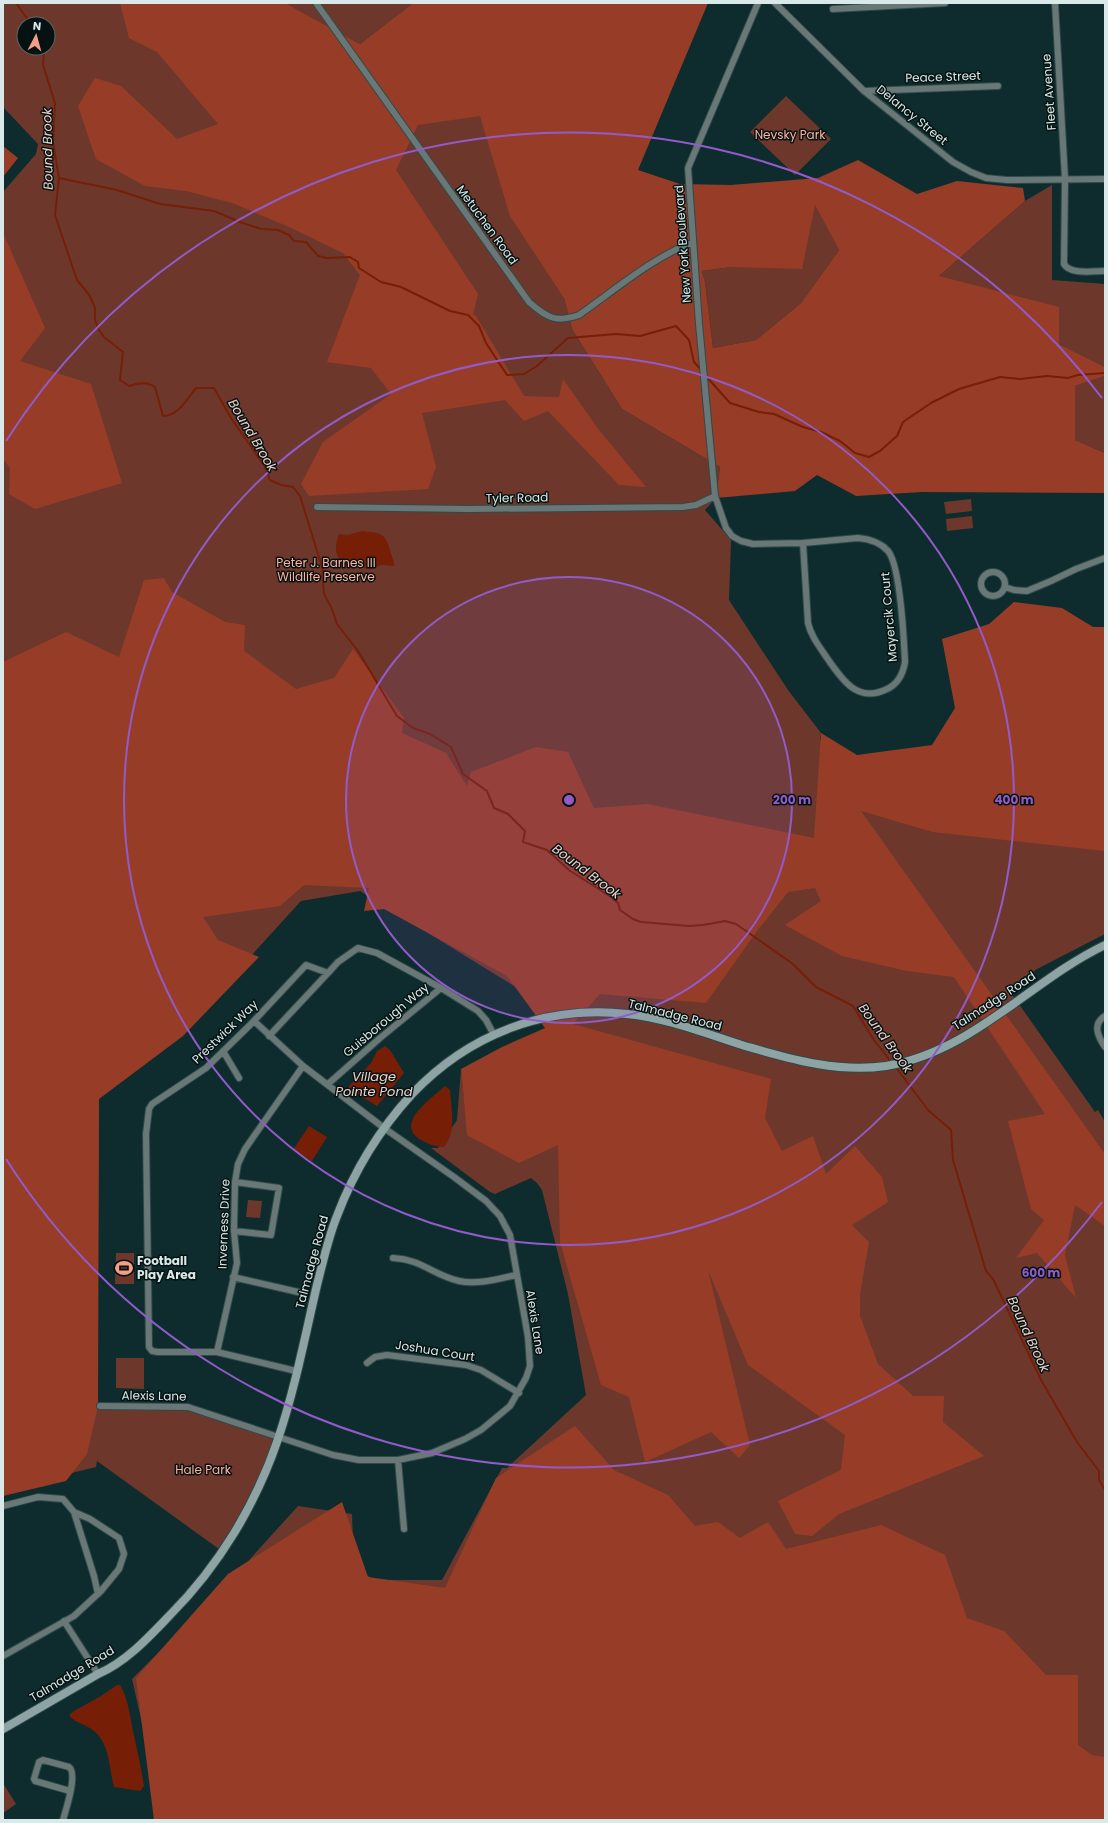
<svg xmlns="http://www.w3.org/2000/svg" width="1108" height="1823" font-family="Poppins,sans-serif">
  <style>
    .green { fill: #6d382b; fill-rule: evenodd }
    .forest { fill: #973d27; fill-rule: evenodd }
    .water { fill: #771e07 }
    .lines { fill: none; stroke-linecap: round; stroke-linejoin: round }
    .stream { stroke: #771e07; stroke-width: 2 }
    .street-casing { stroke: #2e4a4b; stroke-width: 8 }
    .secondary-casing { stroke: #2e4a4b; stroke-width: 10 }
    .street { stroke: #697776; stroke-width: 6 }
    .secondary { stroke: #8ea4a4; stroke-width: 8 }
    .ring { fill: none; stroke: #925bca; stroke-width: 2 }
    .labels { text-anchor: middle; stroke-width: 3; stroke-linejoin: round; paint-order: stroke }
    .street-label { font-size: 12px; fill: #d9e9e9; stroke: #061212 }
    .park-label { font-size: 12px; fill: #ffb29f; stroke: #061212 }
    .poi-label { font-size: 12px; font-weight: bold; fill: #d9e9e9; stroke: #061212; text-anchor: start }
    .water-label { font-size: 13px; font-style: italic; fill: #edd3cc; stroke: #061212 }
    .centre { fill: #925bca; stroke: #061212; stroke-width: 2 }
    .ring-label { font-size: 12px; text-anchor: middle; font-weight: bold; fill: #925bca; stroke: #061212; stroke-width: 3; stroke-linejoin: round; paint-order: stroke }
  </style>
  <rect width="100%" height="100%" fill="#0e2c2d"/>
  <!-- green -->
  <path class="green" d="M3,3h410l-53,41 -72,-39 83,106 141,-99 52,286 8,31 50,80 98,58 -4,31 -11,12 26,30 -2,60 59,90 33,43 -1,6 56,76 229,-166v285l-68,35 -28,21 86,122 3,-2 7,12v698l-942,-4 -31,-137 99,-99 67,-74 54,8 2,53 20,13h68l60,-112h5l79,-73 -18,-101 -26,-104 -5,-7 -6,-5 -36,16 -5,-2 -59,-44h7l19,-28 4,-51 4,40 109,-86 -214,-132 -59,10 -122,134 -80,60 -2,313 1,-2h79l102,30 -40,82 -20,31 -122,-88 -1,6 -93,23v-1298l33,-38 2,-10 -35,-37zM24,24h24v24h-24z
    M786,96l45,43 -36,36 -45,-43z
    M1052,185v95l53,4v83l-46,-23 -120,-68 86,-75z
    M815,204l24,46 -38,53 -45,37 -43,8 -8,-66 -3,-11 30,-4z
    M1105,376v77l-30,-13v-54z
    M971,499l1,12 -26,3 -2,-12z
    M972,516l1,12 -26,3 -1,-12z
    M248,1200l14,1 -2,17 -14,-1z
    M116,1253h18v31h-19z
    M116,1358h28v31l-28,-1z
    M3,1783l13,21 -13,9z"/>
  <!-- forest -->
  <path class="forest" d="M120,3h165l75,41 53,-41h295l-70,167 42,14 51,1 87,-7 40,-18 59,34 40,-13 66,7 2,13 -86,75 120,31v37l46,23v9l-30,10v54l30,13v40l-183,-1 -66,4 -39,-21 -22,16 -79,7 4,-31 -98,-58 -50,-80 -8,-31 -54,-82 -30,-100 -62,9 -22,45 82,124 -5,20 3,2 48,80 35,1 4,-18 36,51 47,57 -27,-2 -71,-74 -24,10 -19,-21 -83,13 14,54 -8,22 -119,7 -8,-12 22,-42 68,-48 -20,-26 -44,-6 33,-87 -17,-22 -54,-26 -57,-24 -46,-12 -41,-5 -49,-27 -18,-53 17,-28 26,8 56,53 41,-15 -61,-72 -28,-14zM815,205l24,45 -38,53 -45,37 -43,8 -8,-66 -3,-11 30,-4 70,2z
    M3,146l15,12 -15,19z
    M3,233l42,95 -25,33 71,23 31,99 -87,26 -26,-15 1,-26 -7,-9z
    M164,578l8,14 53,30 20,3 -1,26 52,38 38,-11 19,-29 51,69 -2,15 44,20 21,33 4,-14 65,-25 32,5 26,56 54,-4 166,34 7,-105 36,22 75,-10 23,-37 -13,-69 47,-15 25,-22 48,6 31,19h12v224l-172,-19 -72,-21 244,343v72l-30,-21 -10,50 11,43 -39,-45 -21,5 28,-38 -13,-11 -23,-88 37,-7 -91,-137 -47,-6 -65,-15 -57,-31 36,-24 -6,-13 -27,4 -31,39 -51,72 -106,-9 -27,30 198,55 -6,39 17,33 31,-15 13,38 29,-28 27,31 6,25 -36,23 17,17 -9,52v22l18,48 35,32h31l-1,26 41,34 -145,58 -27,22 -17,-2 -17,-33 63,-31 4,-35 -97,-70 -40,-95 42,175 -11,13 -28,-26 -66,30 -16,-65 -28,-12 -41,-143 -2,-97 -39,18 -52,-28 -6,-66 41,-22 43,-19 -38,-52 -123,-67 -20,2 5,-23 -65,-3 -24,21 -77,11 15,23 41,17 -76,79 -84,63 -1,307 -11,48 -21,27 -63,15v-836l2,1 61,-29 53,25 25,-77z
    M575,1426l39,44 54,25 27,31 23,-4 22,16 28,-16 18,27 95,-24 64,30 22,63 37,13 42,44h32v70l14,10 13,2v63h-951l-18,-142 92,-104 114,-72 26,75 77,11 51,-110z"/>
  <!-- water -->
  <path class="water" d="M362,531c18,2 23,1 28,19 1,6 4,9 4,16l-13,-1 -10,4 -28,-4c-8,-11 -9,-18 -4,-31l9,1z
    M385,1046l5,4 14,23 -27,33 -28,-17v-3l22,-23 6,-12z
    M445,1086l5,4c1,18 7,42 -6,57 -8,0 -16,-3 -23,-7 -28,-16 11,-42 24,-54z
    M309,1126l18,11 -15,24 -19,-11z
    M117,1685h3c8,13 10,31 13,46 4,18 8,36 11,55l-4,5 -26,-4c-5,-19 -4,-43 -20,-56 -7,-6 -17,-8 -24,-14v-3l4,-3 27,-15z"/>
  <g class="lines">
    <!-- stream -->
    <path class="stream" d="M16,3l15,21
      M42,48l2,3 -1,14 12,38 -2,40 6,35 -4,37 22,65 13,16 5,12v12l4,10 5,7 19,15 -3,28 9,6c8,-3 18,-5 26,1l8,29c15,0 24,-17 33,-28h18l17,30 34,49 5,13 11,5 12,2 7,9 22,71 2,27 8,15 5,15 21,27 39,65 16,12 17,6 21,13 12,27 24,17 7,17 14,6 17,17 -2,11 24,8 22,20 42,27 7,6 2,7 13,9 8,3 48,4 14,-1 22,-4 11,3 57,40 23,23 37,19 21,34 18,23
      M59,178l58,12 43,14 54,7 26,11 21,7 17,1 11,5 5,6 12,1 12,14 9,2 23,-1 8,5 1,6 22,14 20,5 49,24 18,4 11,11 7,17 21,32 17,-1 13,-8 31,-28 48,-4 24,2 36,-10 13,14 5,22 7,8
      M705,375l25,28 29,9 15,2 29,13 18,5 19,9 15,12 14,4 11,-6 17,-15 6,-14 28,-19 28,-14 41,-12 20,2 27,-3 21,2 10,-3 27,-2
      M895,1066l33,44 23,20 2,30 33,111 7,8 48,101 36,62 22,29v9l6,10"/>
    <!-- street casing -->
    <g class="street-casing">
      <path id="street" d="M316,3l213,299c18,16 27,21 50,13 37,-26 73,-57 114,-73
        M758,3l-70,165 11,156 16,172 11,32 6,8 9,5 12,3 50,-1
        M775,3l89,88 89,71 18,10 15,6 21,2 98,-1
        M1055,3l10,176 -1,85c6,11 30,7 41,7
        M833,9l112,-6
        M864,91l134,-5
        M317,507l152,2 214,-2 13,-2 19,-9
        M858,538c12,1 22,4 30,13 12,14 16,90 17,111 -2,12 -7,22 -18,27 -30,15 -45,-10 -60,-31 -8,-12 -16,-22 -19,-35l-5,-80z
        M981 584a12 12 0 1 1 24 0a12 12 0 1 1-24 0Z
        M1005,587l9,3 13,1 24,-10 25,-12 29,-11
        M1105,1016c-13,8 -7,21 0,31
        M269,1036l59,-63
        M223,1051l16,27
        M328,1084l52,-46 61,-50
        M234,1231l37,4 8,-47 -44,-6
        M393,1258c28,1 40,17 66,23 18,4 39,-2 57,-6
        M233,1277l65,15
        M217,1352l20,-89 -3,-32 1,-49 3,-18 7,-15 58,-83
        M367,1363l8,-6 12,-2 79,10 15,5 38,23
        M296,1371l-79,-19h-59l-6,-1 -3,-4 -3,-213 3,-25 3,-5 54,-36 45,-44 55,-59 22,8 10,-11 20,-14 19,5 64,35 37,23 8,9 8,15
        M100,1406l88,1 145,48 26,5h39l34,-7 33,-14 16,-9 29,-24 16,-28 4,-12 -2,-29 -18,-102 -10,-19 -14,-15 -32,-24 -70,-49 -81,-62 -49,-45
        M398,1460l6,69
        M3,1506l35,-9 25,2 11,13 16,7 29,19 5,16 -5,15 -18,22 -27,25 -71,40
        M74,1512l20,64 4,18
        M64,1621l34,53
        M63,1820c3,-11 15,-46 6,-53l-26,-7 -4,2 -5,17 1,2 35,10"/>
    </g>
    <!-- secondary casing -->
    <g class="secondary-casing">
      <path id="secondary" d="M3,1729l95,-55c28,-12 51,-37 72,-59 49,-49 86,-111 108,-176 17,-50 27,-103 39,-154 6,-23 11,-47 20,-69 17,-45 43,-87 75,-122 57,-60 133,-89 215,-80 40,4 80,20 118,32 46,13 92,27 141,20 86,-14 144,-85 219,-121"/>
    </g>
    <!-- street -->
    <use href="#street" class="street"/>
    <!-- secondary -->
    <use href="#secondary" class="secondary"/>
  </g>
  <!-- distance rings -->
  <circle cx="569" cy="800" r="223" fill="#925bca" fill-opacity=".12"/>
  <g class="ring">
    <circle cx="569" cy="800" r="223"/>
    <circle cx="569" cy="800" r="445"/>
    <path d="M1102 1202A668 668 0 0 1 6 1159M6 441A668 668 0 0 1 1102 398"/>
  </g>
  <!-- icons -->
  <defs>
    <g id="stadium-bare" transform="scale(1.38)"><path d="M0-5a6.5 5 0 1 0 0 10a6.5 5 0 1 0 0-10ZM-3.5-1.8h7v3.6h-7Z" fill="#f49e88" stroke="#061212" stroke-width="2.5" paint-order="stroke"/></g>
  </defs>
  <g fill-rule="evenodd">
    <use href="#stadium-bare" x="124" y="1268"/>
  </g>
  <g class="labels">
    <!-- street labels -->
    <g class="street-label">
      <text transform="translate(943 77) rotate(-2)" y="4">Peace Street</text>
      <text transform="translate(1049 92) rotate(-94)" y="4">Fleet Avenue</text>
      <text transform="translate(912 115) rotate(39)" y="4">Delancy Street</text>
      <text transform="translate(487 225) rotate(54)" y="4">Metuchen Road</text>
      <text transform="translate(683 244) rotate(-94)" y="4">New York Boulevard</text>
      <text transform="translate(517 498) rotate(-1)" y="4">Tyler Road</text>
      <text transform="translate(889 617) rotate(-95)" y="4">Mayercik Court</text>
      <text transform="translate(994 1001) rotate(-33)" y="4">Talmadge Road</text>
      <text transform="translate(675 1015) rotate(14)" y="4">Talmadge Road</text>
      <text transform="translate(386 1020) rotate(-40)" y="4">Guisborough Way</text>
      <text transform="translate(225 1032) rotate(-44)" y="4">Prestwick Way</text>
      <text transform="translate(224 1224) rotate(-88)" y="4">Inverness Drive</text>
      <text transform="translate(312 1262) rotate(-75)" y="4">Talmadge Road</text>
      <text transform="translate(535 1322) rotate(81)" y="4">Alexis Lane</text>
      <text transform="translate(435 1351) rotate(9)" y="4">Joshua Court</text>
      <text transform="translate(154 1396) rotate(1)" y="4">Alexis Lane</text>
      <text transform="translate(72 1674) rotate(-31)" y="4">Talmadge Road</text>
    </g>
    <!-- park labels -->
    <g class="park-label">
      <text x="790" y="139">Nevsky Park</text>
      <text x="326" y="567">Peter J. Barnes III<tspan x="326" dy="14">Wildlife Preserve</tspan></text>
      <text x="203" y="1474">Hale Park</text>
    </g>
    <!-- poi labels -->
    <g class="poi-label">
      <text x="137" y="1265">Football<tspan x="137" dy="14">Play Area</tspan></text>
    </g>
    <!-- water labels -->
    <g class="water-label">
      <text transform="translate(47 149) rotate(-91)" y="5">Bound Brook</text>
      <text transform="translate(253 435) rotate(59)" y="5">Bound Brook</text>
      <text transform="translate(587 871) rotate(37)" y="5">Bound Brook</text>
      <text transform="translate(886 1038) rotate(54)" y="5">Bound Brook</text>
      <text x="374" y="1081">Village<tspan x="374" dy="15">Pointe Pond</tspan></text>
      <text transform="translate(1029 1334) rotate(65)" y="5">Bound Brook</text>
    </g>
  </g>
  <circle cx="569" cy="800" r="6" class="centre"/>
  <g class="ring-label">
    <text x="792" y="804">200 m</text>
    <text x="1014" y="804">400 m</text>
    <text x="1041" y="1277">600 m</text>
  </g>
  <!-- border -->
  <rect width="1108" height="1823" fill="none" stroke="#d9e9e9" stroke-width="8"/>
  <!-- north arrow -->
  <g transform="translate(36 36) rotate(6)"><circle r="19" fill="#061212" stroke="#5a6868"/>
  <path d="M0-3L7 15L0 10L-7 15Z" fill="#f49e88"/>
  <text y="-6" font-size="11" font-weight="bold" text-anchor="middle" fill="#d9e9e9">N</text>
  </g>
</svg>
